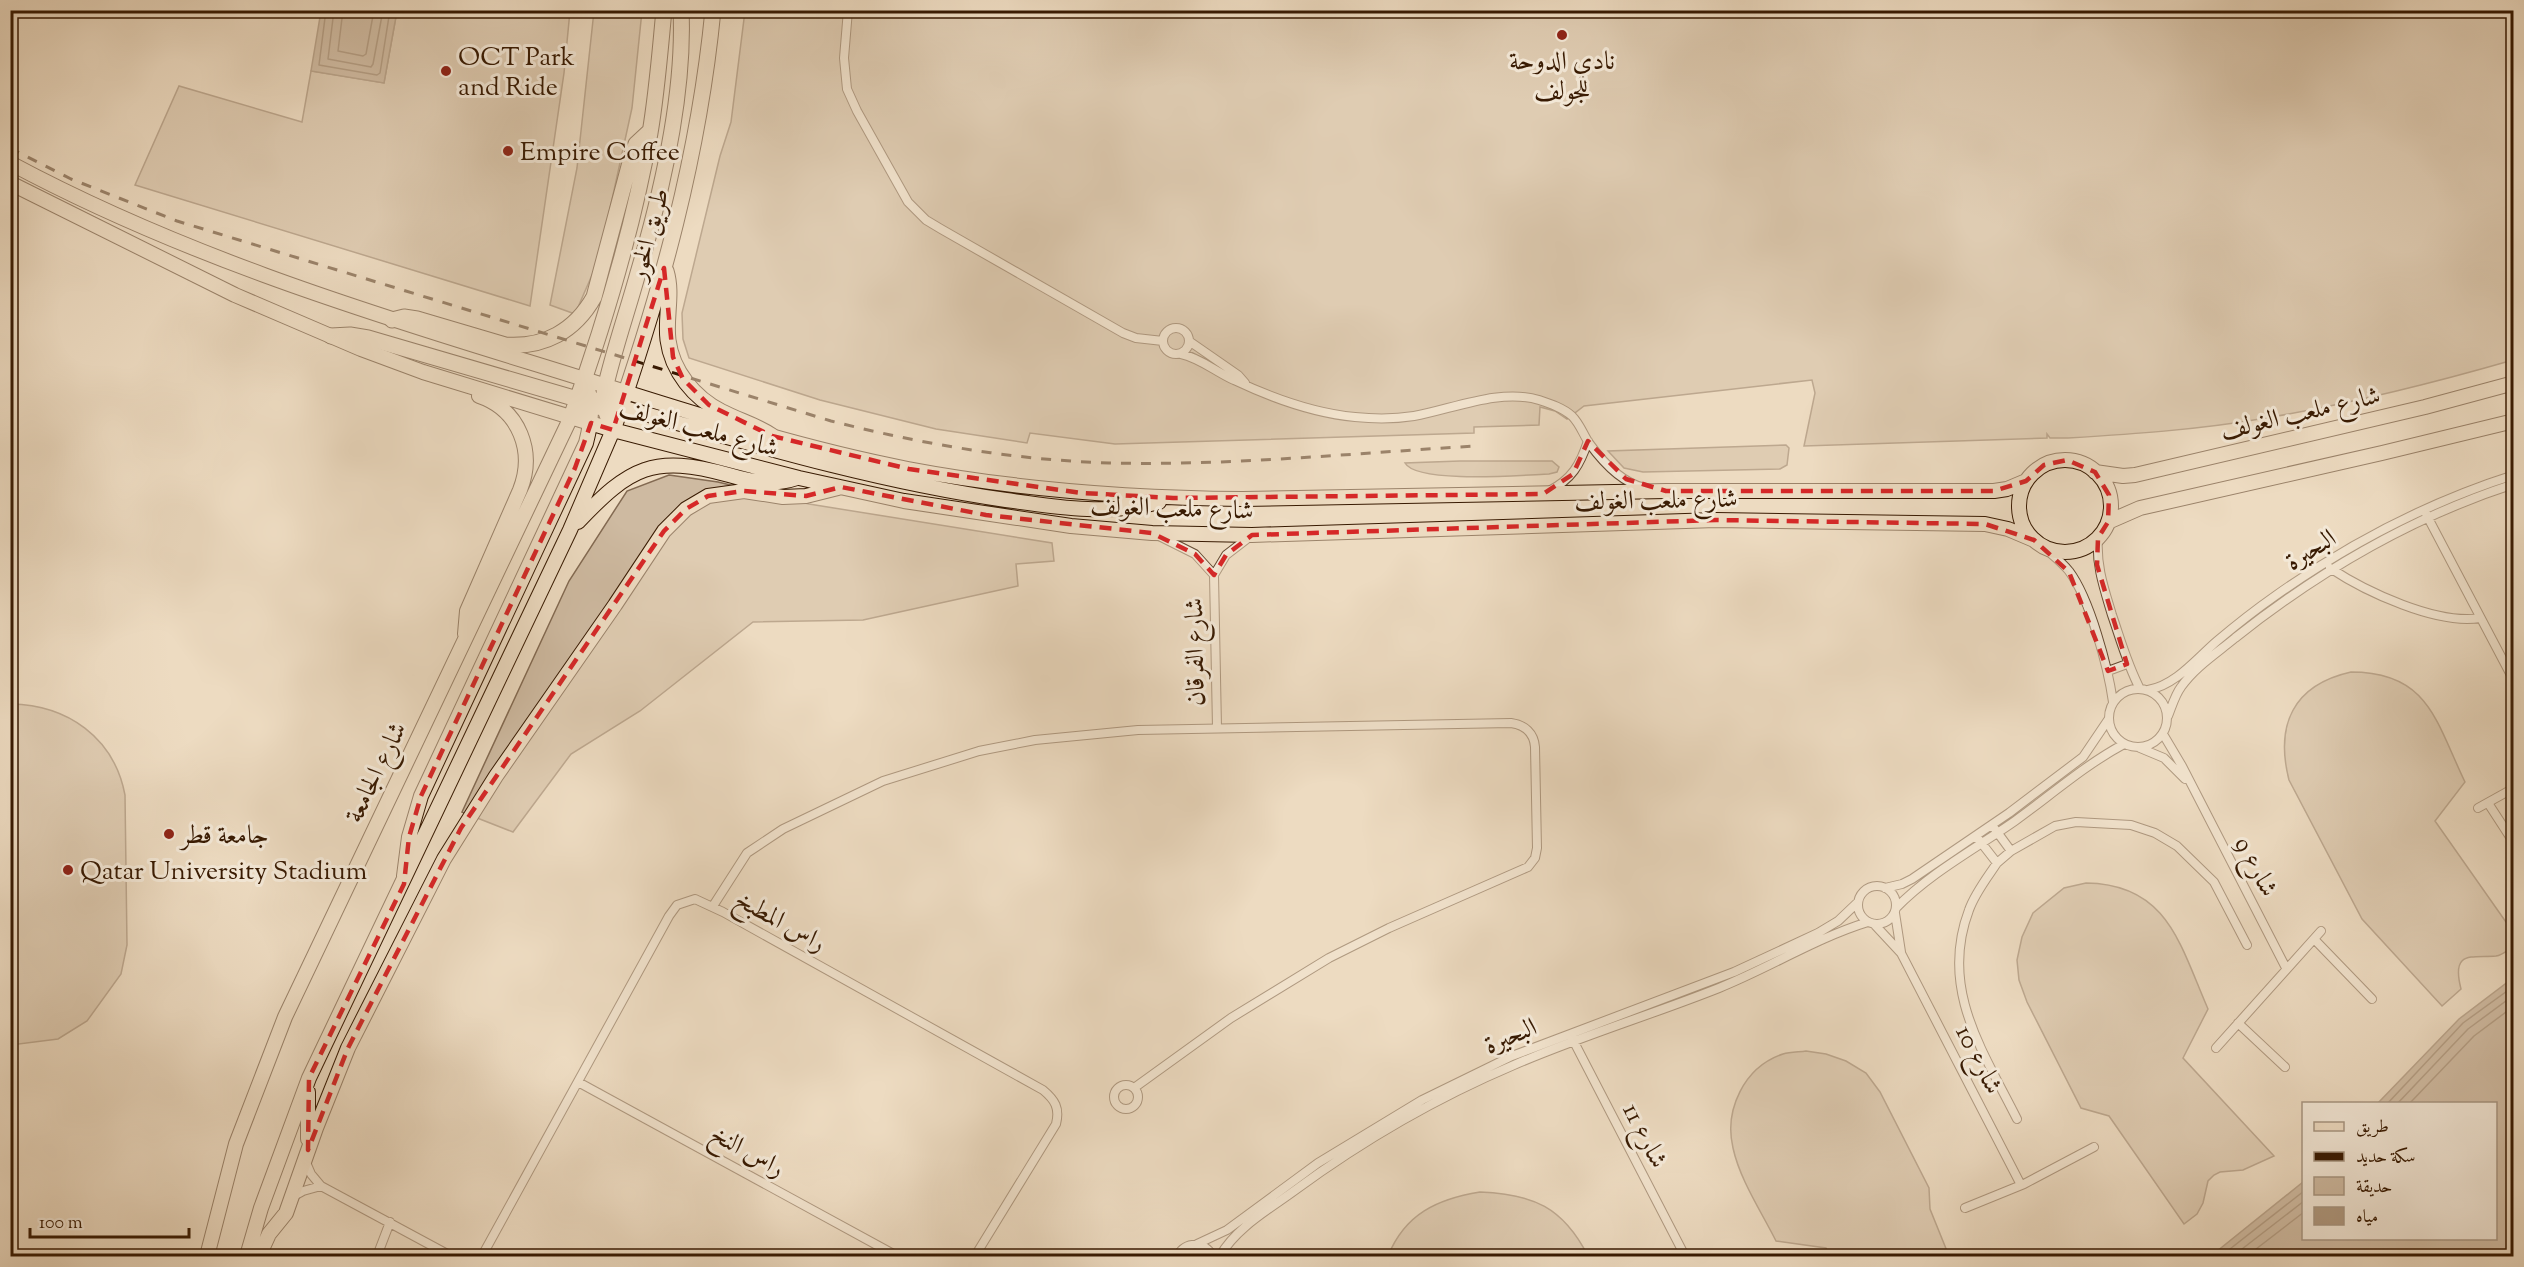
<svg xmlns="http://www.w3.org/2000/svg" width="2524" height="1267" font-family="'Sorts Mill Goudy',Amiri,serif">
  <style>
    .green { fill: #cebaa1; stroke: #836a52; stroke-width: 1.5 }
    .water { fill: #af9980; stroke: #7f664e; stroke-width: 1.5 }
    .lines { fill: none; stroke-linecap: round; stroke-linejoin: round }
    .shore { stroke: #745a41; stroke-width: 1.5 }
    .minor-casing { stroke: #654a32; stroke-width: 10 }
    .primary-casing { stroke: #381a02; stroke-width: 16 }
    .motorway-casing { stroke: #381a02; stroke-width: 17 }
    .minor { stroke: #f3e8d7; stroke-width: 8 }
    .primary { stroke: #eddbc1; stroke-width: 14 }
    .motorway { stroke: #eddbc1; stroke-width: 15 }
    .rail { stroke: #381a02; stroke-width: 3; stroke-dasharray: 10 10; stroke-linecap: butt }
    .marked { fill: none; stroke: #d62828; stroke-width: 4.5; stroke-dasharray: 12 8; stroke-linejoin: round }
    .poi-dot { fill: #8f2418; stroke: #f3e8d7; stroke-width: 2 }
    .labels { text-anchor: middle; stroke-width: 6; stroke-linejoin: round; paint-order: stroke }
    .poi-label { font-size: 26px; fill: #381a02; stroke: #f3e8d7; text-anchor: start }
    .street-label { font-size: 26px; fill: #381a02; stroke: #f3e8d7 }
  </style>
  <rect width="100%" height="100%" fill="#eddbc1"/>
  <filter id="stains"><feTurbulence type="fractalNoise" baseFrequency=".00333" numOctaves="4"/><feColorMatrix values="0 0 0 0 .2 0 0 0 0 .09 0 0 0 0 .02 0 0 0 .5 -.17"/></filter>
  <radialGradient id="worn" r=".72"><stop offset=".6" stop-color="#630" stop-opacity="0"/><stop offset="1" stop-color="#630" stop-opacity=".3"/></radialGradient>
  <!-- green -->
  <path class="green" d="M397,11h173l-6,62 -34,233 -395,-121 44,-99 123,36 9,-51 73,12z
    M594,11h48l-10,97 -33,151 -24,55 -25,-9 27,-137z
    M745,11h1768v349c-83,24 -168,45 -253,59 -64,11 -128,15 -192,19h-18l-3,-4v4l-243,8 11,-53 -3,-13 -228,26 -17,13 -12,-8 -15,-4 -1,18 -65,2v6l-359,11 -85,-11 -3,10 -91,-14 -116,-29 -131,-42 -6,-19 -1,-26 38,-157 11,-34z
    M1786,445l3,3 -2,17 -7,4 -137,3 -19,-4 -16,-17z
    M1460,461h92l7,6 -2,5 -8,2c-26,1 -132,10 -144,-11z
    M669,475l49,7 91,22 243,39 2,18 -38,3 2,22 -155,34 -110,2 -113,89 -69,43 -58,78 -51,-20 107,-231 58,-90z
    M2351,672c78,0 85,50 114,110l-30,39 78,111v15c-5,3 -11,8 -17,9 -25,2 -45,-6 -35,33l-19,17 -80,-87 -73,-139c-14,-55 4,-95 62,-108z
    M11,704c56,1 103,33 114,91l2,150 -6,29 -34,47 -29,18 -47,6z
    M2086,883c82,1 94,62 122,126l-25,49 91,98 -31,14 -23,2 -6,3 -6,6 -5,22 -6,11 -13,10 -75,-108 -28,-8 -54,-106 -8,-22 -2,-20 5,-23 11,-24 31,-25z
    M1806,1051l20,3 20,7 20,12 14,19 49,96 1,21 19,47h-120l-3,-8 -50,-7c-15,-30 -36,-61 -43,-93 -9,-38 11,-81 50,-94 7,-2 16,-2 23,-3z
    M1480,1192c53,2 83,15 108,64h-200c17,-42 49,-57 92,-64z"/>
  <!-- water -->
  <path class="water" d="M321,11h76l-13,72 -73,-12z
    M2513,978v278h-302l92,-74 1,56h192v-134l-118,-1 81,-84z"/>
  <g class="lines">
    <!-- shore -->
    <path class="shore" d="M326,10l-7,55 58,10 3,-2 10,-63
      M334,10l-6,49 43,8 2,-3 10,-54
      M343,10l-5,41 25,5 3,-2 8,-44
      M2387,1104l76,-81 51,-37
      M2397,1104l71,-75 46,-34
      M2409,1104l65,-68 40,-30
      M2221,1256l83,-65
      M2233,1256l71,-55
      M2247,1256l57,-44"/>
    <!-- minor casing -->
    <g class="minor-casing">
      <path id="minor" d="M848,10l-4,48 3,31 10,22 51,91 18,18 15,9 182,104 13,5 27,3
        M1163 341a13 13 0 1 1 26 0a13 13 0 1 1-26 0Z
        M1189,341l49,34 7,8
        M1181,354c19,4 35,18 53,26 38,18 78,33 121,37 19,2 40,2 59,-1 39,-7 86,-28 125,-16 12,4 24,8 33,16 8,8 11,18 17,27 13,18 32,40 56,45
        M1549,491c23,-12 31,-26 39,-50
        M2426,514l88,167
        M1157,535l38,19 19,21
        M2098,538c-2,28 6,50 14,77 9,26 15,49 28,74
        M2042,546c9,8 19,15 27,25 21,28 39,96 44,131
        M2330,568c36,24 107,57 150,50
        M2108,671l19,-7
        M2109 718a29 29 0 1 1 58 0a29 29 0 1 1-58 0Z
        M2148,690c28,-5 48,-31 69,-49 19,-16 38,-31 58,-45 72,-51 154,-94 239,-121
        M2168,716c4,-10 7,-21 13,-29 14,-20 36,-34 54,-49 83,-66 177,-121 279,-154
        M1217,728l-3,-153 12,-20 26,-20
        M2163,734l19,32 104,202
        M2140,748l24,10 21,21
        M2488,803l26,40
        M2478,808l36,-20
        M1992,825l19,26 44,-25 21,-4 55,3 24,8 22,13 37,36 33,63
        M1976,836l21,27c-10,15 -22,30 -28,47 -30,79 14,141 48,209
        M1997,863l14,-12
        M1858 905a19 19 0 1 1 38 0a19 19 0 1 1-38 0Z
        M1885,888l17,-4 10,-5 97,-66 74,-56 25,-37
        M713,906l34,-53 36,-24 100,-48 96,-30 56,-11 103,-10 373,-7c14,2 23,10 24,24l2,101 -2,10 -7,9 -139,61 -60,30 -98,60 -97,70
        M1896,908c34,-35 79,-59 119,-87 36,-26 70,-56 109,-77
        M1895,913l6,39
        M1874,924l27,29 120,232
        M2314,939l58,60
        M2238,1023l47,44
        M1572,1038l113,218
        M2216,1048l105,-117
        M578,1082l319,174
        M1114 1097a12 12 0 1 1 24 0a12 12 0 1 1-24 0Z
        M305,1160l6,14 10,12 130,70
        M292,1197l11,-6 18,-5
        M1965,1208l59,-24 70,-37
        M1197,1244l30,-14 91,-67 104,-63 90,-44 222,-84 84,-39 20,-12 20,-19
        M377,1256l13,-34
        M482,1256l187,-340 8,-11 18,-6 28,13 320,178c12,10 17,18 13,34l-81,132
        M1177,1256c9,-15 27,-15 36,0
        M1220,1256c16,-28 48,-46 74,-65 68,-50 142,-93 220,-126 67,-29 137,-50 205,-77 50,-20 97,-50 149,-66"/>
    </g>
    <!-- primary casing -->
    <g class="primary-casing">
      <path id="primary" d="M10,163c164,88 342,145 519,199 125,38 250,82 379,107 111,21 223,29 335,30l423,-8h328l13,-2 19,-8
        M10,183l225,112 126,54 62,23 190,58 186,48 105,23 167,25 81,7 100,2 464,-15 269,4 23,5 26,11
        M571,417c15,-8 33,-12 50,-10 127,36 253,74 385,93 50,7 103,16 153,2
        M2019 506a46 46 0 1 1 92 0a46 46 0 1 1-92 0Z
        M2095,472l28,4 12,-1 290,-68 89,-24
        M578,522c52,-55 75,-68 151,-47 24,7 44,11 68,3
        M2108,522l32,-14 242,-55 132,-32
        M465,634l2,-23 53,-121c15,-38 0,-80 -41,-94
        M404,876l5,-39 12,-41 165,-353c6,-23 8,-43 -2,-64
        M308,1139v-47
        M207,1256l29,-112 49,-127 286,-600
        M247,1256l14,-48 48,-130 261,-548 43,-100
        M259,1256l10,-22 17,-21 30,-85 32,-80 96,-189 52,-83 119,-171 49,-74 22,-22 22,-13 36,-5 39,6 23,-1 32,-8"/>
    </g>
    <!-- motorway casing -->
    <g class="motorway-casing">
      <path id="motorway" d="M666,271c7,23 -1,46 2,69 4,31 26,58 54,72 17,9 34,13 50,24
        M392,320l12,-3 13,2 88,26c39,3 70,-14 89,-48l38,-142 4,-11 14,-13
        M331,336l19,-1 18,3 209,61 14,2 22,-2
        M571,417c33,-92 62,-187 79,-284 7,-41 10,-82 14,-123
        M613,430c48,-137 86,-275 100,-420
        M613,430l-9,-23v-14c9,-41 23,-80 34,-120 24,-81 47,-178 43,-263"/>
    </g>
    <!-- minor -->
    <use href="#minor" class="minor"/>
    <!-- primary -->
    <use href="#primary" class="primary"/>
    <!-- motorway -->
    <use href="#motorway" class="motorway"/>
    <!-- rail -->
    <path class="rail" d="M10,148l61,31 106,42 654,200c91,23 184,39 278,42 122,3 245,-10 367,-17"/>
  </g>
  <!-- marked area -->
  <path d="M0 0H2524V1267H0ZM664,268l9,89 10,22 26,26 63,31 137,33 173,24 91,5 370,-4 30,-20 15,-33 38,38 40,12h328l32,-10 18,-16 23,-5 28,12 14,23 -1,27 -10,16 -1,27 30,99 -19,7 -39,-99 -35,-32 -49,-16 -269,-4 -464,15 -26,20 -12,20 -19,-21 -43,-21 -166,-18 -145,-28 -35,9 -62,-5 -36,5 -22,13 -22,22 -203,297 -113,220 -40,102 1,-72 95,-194 5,-47 12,-41 154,-328 16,-45 22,7z" fill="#eddbc1" fill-opacity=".55" fill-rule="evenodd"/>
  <path class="marked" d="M664,268l9,89 10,22 26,26 63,31 137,33 173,24 91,5 370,-4 30,-20 15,-33 38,38 40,12h328l32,-10 18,-16 23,-5 28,12 14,23 -1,27 -10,16 -1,27 30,99 -19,7 -39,-99 -35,-32 -49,-16 -269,-4 -464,15 -26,20 -12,20 -19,-21 -43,-21 -166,-18 -145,-28 -35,9 -62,-5 -36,5 -22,13 -22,22 -203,297 -113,220 -40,102 1,-72 95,-194 5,-47 12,-41 154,-328 16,-45 22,7z"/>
  <!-- markers -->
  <g class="poi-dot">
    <circle cx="1562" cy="35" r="6"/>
    <circle cx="446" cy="71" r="6"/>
    <circle cx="508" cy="151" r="6"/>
    <circle cx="169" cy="834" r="6"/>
    <circle cx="68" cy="870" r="6"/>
  </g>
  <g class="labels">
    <!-- poi labels -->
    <g class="poi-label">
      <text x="458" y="65">OCT Park<tspan x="458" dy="30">and Ride</tspan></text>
      <text x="1562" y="69" text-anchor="middle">نادي الدوحة<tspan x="1562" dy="30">للجولف</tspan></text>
      <text x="520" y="160">Empire Coffee</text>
      <text x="181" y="843">جامعة قطر</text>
      <text x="80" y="879">Qatar University Stadium</text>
    </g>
    <!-- street labels -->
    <g class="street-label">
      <text transform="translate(648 234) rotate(-75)" y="9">طريق الخور</text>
      <text transform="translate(2300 412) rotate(-13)" y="9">شارع ملعب الغولف</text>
      <text transform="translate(699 427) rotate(15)" y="9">شارع ملعب الغولف</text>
      <text transform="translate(1656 499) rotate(-1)" y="9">شارع ملعب الغولف</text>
      <text transform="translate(1172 507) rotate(2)" y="9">شارع ملعب الغولف</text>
      <text transform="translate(2310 549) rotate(-32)" y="9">البحيرة</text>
      <text transform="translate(1194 652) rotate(-91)" y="9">شارع الفرقان</text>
      <text transform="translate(375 772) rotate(-64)" y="9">شارع الجامعة</text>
      <text transform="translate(2257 866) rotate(62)" y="9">شارع 9</text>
      <text transform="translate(781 920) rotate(29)" y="9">راس المطبخ</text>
      <text transform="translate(1510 1035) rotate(-23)" y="9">البحيرة</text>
      <text transform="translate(1980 1059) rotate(63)" y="9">شارع 10</text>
      <text transform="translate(1646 1135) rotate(63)" y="9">شارع 11</text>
      <text transform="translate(748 1150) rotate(29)" y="9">راس النخ</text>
    </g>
  </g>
  <!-- margin -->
  <rect width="2524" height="1267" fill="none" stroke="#eddbc1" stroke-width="36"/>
  <rect x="12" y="12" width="2500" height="1243" fill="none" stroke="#381a02" stroke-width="3"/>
  <rect x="18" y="18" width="2488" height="1231" fill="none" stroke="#381a02" stroke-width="1.5"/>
  <!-- legend -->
  <rect x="2302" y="1102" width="195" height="138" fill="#f3e8d7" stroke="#a89682" stroke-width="1.5"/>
  <rect x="2314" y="1122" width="30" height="9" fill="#eddbc1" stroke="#a89682" stroke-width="1.5"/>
  <text x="2356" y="1132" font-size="18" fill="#381a02">طريق</text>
  <rect x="2314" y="1152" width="30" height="9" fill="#381a02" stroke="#a89682" stroke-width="1.5"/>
  <text x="2356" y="1162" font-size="18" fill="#381a02">سكة حديد</text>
  <rect x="2314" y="1177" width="30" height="18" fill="#cebaa1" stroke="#a89682" stroke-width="1.5"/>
  <text x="2356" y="1192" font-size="18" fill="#381a02">حديقة</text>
  <rect x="2314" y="1207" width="30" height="18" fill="#af9980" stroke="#a89682" stroke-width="1.5"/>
  <text x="2356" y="1222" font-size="18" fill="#381a02">مياه</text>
  <!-- scale -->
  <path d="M30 1228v9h159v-9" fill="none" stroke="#381a02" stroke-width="3"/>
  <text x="39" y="1228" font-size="18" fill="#381a02" stroke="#f3e8d7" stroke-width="4.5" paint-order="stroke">100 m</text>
  <rect width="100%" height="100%" filter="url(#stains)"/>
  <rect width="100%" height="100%" fill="url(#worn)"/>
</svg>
